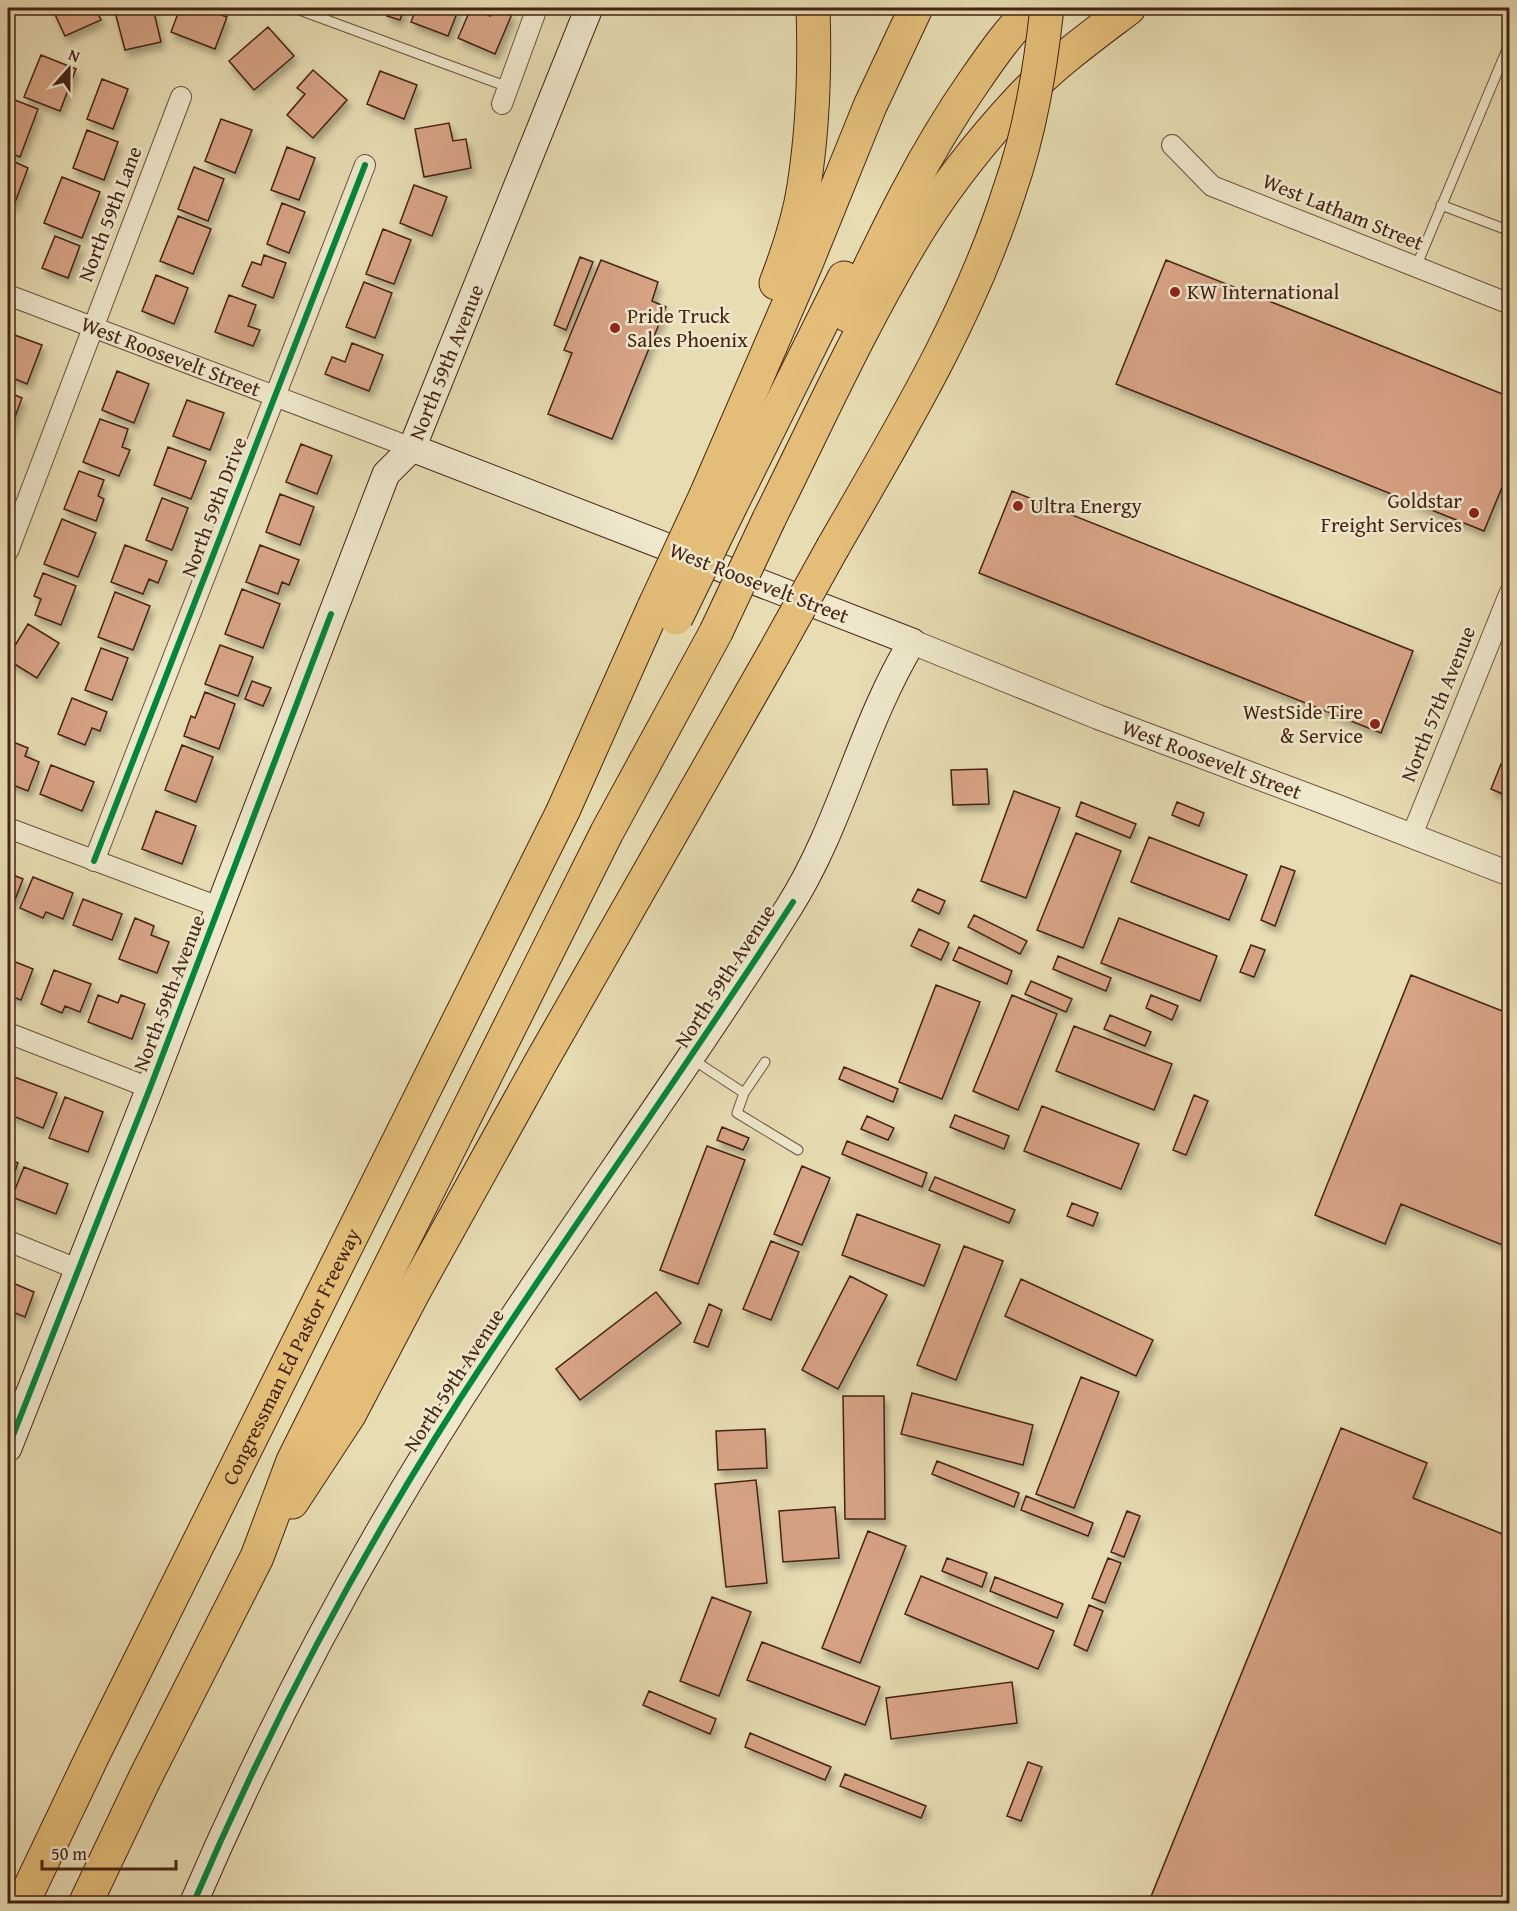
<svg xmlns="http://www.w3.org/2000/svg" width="1517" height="1911" font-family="'Gentium Book Plus',serif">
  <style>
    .building { fill: #d7a385; stroke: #462314; stroke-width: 1.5; filter: url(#shadow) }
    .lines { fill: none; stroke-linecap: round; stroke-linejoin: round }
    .service-casing { stroke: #6e513c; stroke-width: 11 }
    .minor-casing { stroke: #6e513c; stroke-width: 22 }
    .tertiary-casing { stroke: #6e513c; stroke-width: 26 }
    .secondary-casing { stroke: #462314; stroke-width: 29 }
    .motorway-casing { stroke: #462314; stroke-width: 35 }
    .service { stroke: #efe8cd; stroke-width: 9 }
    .minor { stroke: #efe8cd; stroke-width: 20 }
    .tertiary { stroke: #efe8cd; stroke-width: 24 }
    .secondary { stroke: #efe8cd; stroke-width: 27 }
    .motorway { stroke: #e4be79; stroke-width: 33 }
    .motorway-bridge-casing { stroke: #462314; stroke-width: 35; stroke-linecap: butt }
    .motorway-bridge { stroke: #e4be79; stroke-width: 33 }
    .cycleway-casing { stroke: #efe8cd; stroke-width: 10 }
    .cycleway { stroke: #00873e; stroke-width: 6 }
    .poi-dot { fill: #8f2418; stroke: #efe8cd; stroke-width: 2 }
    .labels { text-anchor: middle; stroke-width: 5; stroke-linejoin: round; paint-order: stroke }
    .street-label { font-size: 21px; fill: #462314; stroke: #efe8cd }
    .poi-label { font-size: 21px; fill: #462314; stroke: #efe8cd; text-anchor: start }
  </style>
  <defs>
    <filter id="shadow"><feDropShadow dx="3.5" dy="6" stdDeviation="3" flood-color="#0004"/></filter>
  </defs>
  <rect width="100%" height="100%" fill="#e7dcb2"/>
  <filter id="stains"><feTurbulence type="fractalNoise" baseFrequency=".00333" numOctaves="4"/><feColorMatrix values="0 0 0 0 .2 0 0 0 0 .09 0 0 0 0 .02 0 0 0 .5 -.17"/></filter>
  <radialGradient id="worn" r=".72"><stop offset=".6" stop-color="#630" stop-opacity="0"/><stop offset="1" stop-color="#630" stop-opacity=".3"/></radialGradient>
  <!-- building -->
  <path class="building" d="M52,8h43l6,12 -36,16z
    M114,8h39l8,34 -36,8z
    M180,8h21l26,9 -12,32 -44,-17z
    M383,8h21l-4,12 -13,-4 2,-6z
    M416,8h43l-11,28 -37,-14z
    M471,8l19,8 3,-8h5l14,6 -17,40 -37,-16z
    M268,27l26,29 -40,34 -25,-29z
    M41,55l35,14 -16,42 -36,-14z
    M313,70l34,30 -34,38 -26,-23 18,-21 -8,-6z
    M380,71l37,14 -13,34 -37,-15z
    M102,79l26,10 -15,40 -26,-10z
    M12,99l26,10 -18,48 -12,-5v-40z
    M221,119l31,11 -17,43 -30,-12z
    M449,123l4,18 13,-2 5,29 -47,9 -9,-48z
    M87,130l31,12 -14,38 -31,-12z
    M287,147l28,11 -16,42 -28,-10z
    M8,159l20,9 -14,37 -6,-3z
    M194,167l30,12 -16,42 -30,-12z
    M62,177l38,15 -18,46 -38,-15z
    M414,185l33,12 -15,39 -32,-13z
    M282,203l23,9 -16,41 -22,-9z
    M178,216l33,13 -18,45 -33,-13z
    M383,229l28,11 -17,44 -28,-10z
    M55,236l25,10 -12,32 -26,-10z
    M264,255l22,8 -13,35 -31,-12 10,-24 9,3z
    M580,257l13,5 -27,68 -12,-5z
    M601,260l57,22 -6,19 14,6 -54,132 -64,-25 24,-61 -8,-3z
    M1166,260l344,137v71l-26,63 -368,-147z
    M156,275l32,13 -14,36 -32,-13z
    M364,282l28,11 -17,45 -29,-11z
    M229,295l27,10 -8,21 12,4 -7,16 -38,-14z
    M9,333l33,12 -15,39 -19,-8z
    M352,343l31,12 -14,36 -44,-17 7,-17 13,5z
    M117,371l32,13 -15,39 -32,-13z
    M8,392l14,6 -14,38z
    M187,400l37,13 -14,37 -37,-14z
    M100,419l28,10 -6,18 8,3 -11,26 -36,-14z
    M301,444l31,12 -15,38 -31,-12z
    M168,447l38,14 -15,38 -37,-14z
    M79,471l25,9 -6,16 6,3 -8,22 -32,-12z
    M1012,491l401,160 -32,82 -402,-160z
    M280,494l34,13 -14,38 -34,-13z
    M162,498l26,10 -16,42 -26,-10z
    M62,519l34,14 -18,44 -34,-13z
    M125,545l42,16 -9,22 -9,-4 -6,15 -32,-12z
    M260,545l39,15 -10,25 -7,-3 -4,12 -32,-12z
    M43,573l33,13 -15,39 -26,-10 6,-16 -7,-3z
    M242,589l38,15 -17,44 -38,-14z
    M115,592l35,14 -17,44 -35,-13z
    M28,624l31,19 -22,35 -29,-18v-3z
    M220,645l33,12 -15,39 -33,-12z
    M101,648l27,10 -16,42 -27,-10z
    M252,681l19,7 -8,18 -18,-7z
    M205,692l30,12 -16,45 -35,-13 7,-20 4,2z
    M72,698l35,14 -7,19 -8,-3 -7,17 -27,-11z
    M8,740l20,8 -3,8 14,6 -11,29 -20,-8z
    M182,745l31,12 -17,45 -31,-12z
    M1501,764l9,4v29l-19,-8z
    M51,765l43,17 -12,29 -42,-17z
    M987,769l2,35 -36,1 -2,-35z
    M1014,791l46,17 -34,90 -45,-17z
    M1081,802l55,22 -6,14 -54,-22z
    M1177,802l27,11 -5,13 -27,-11z
    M156,811l40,15 -14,38 -40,-15z
    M1076,833l45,18 -38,97 -46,-18z
    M1149,837l98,38 -18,45 -98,-38z
    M1281,866l14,5 -20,55 -14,-6z
    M8,873l15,6 -9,23 -6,-2z
    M33,877l40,16 -10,26 -17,-7 -3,6 -23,-10z
    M918,889l27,12 -6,13 -27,-13z
    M83,899l39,15 -10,26 -39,-15z
    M974,915l53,26 -7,13 -52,-27z
    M135,918l19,8 -3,9 18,7 -12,31 -38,-14z
    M1119,918l98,38 -17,45 -99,-38z
    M919,929l30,14 -8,17 -30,-14z
    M1251,945l14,5 -11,27 -14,-5z
    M959,947l53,24 -5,13 -54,-24z
    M1058,956l53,22 -5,13 -53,-22z
    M8,959l25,10 -12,31 -13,-5z
    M54,970l37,14 -11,28 -15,-6 -3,7 -21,-9z
    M1411,975l99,39v234l-109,-44 -16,40 -70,-29z
    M1031,981l41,18 -6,13 -41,-18z
    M936,985l44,17 -38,97 -43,-17z
    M98,995l20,8 3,-8 24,9 -13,35 -44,-17z
    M1012,995l45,19 -39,96 -45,-19z
    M1151,995l27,11 -6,14 -26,-12z
    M1110,1015l41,17 -6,14 -41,-17z
    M1074,1026l98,38 -18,46 -98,-39z
    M844,1067l54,22 -5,13 -54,-23z
    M9,1075l48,18 -14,35 -35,-14v-34z
    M1194,1095l14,6 -22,54 -13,-5z
    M65,1097l38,15 -15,40 -39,-14z
    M1042,1106l97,38 -18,45 -97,-38z
    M955,1115l54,21 -5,13 -54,-22z
    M867,1116l27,12 -6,12 -27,-11z
    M722,1127l27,11 -6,12 -26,-10z
    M847,1141l80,32 -5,14 -80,-33z
    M707,1146l38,14 -47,124 -38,-14z
    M8,1159l10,4 -9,25h-1z
    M802,1166l28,12 -28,67 -28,-11z
    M24,1167l44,17 -12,30 -44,-17z
    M935,1177l80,33 -6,13 -80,-33z
    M1072,1203l26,10 -5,13 -26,-10z
    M857,1214l83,31 -16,41 -82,-31z
    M771,1241l28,11 -28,68 -28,-11z
    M964,1246l39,15 -47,119 -39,-15z
    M850,1276l37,19 -49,94 -36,-19z
    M1021,1279l132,61 -17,36 -131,-60z
    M8,1281l26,11 -9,25 -17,-7z
    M656,1292l25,31 -101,77 -24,-31z
    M709,1304l13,6 -14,37 -14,-5z
    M1081,1377l38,15 -45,116 -38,-14z
    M912,1393l121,32 -10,40 -122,-31z
    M843,1396h41l1,123h-40z
    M1341,1428l86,35 -14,35 97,39v367h-362z
    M765,1429l2,39 -49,2 -2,-39z
    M937,1461l82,32 -5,14 -82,-33z
    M756,1480l11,103 -41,4 -11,-103z
    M1026,1496l67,27 -5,13 -67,-26z
    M835,1507l4,51 -56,4 -4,-51z
    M1127,1511l13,5 -16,41 -13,-5z
    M868,1531l38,15 -46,117 -38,-15z
    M947,1558l40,15 -5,14 -40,-16z
    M1108,1558l13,5 -16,40 -13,-5z
    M921,1576l133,55 -16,38 -133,-55z
    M995,1577l68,27 -6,14 -67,-27z
    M712,1597l39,15 -32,84 -39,-15z
    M1089,1605l14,6 -16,40 -13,-6z
    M762,1642l118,45 -15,38 -118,-45z
    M1012,1682l5,41 -126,16 -5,-41z
    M649,1691l67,28 -6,15 -67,-29z
    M750,1733l81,34 -6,13 -80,-33z
    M1028,1762l14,5 -21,54 -14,-5z
    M845,1774l81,32 -5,12 -81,-32z
    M530,1897l15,7h-17z"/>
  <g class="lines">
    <!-- service casing -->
    <g class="service-casing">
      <path id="service" d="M294,8l214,79
        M1441,205l69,26
        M1416,267l94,-225
        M692,1059l52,34 -7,20 61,37
        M744,1093l21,-31"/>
    </g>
    <!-- minor casing -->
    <g class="minor-casing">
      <g id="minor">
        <path d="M502,104l35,-96"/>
        <path d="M1172,145l40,41 298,118"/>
        <path id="s1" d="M8,295l404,153"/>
        <path d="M8,551l173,-454"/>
        <path d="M8,828l211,79"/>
        <path d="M1412,835l98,-243"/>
        <path d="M94,861l271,-696"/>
        <path d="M8,1033l142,55"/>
        <path d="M8,1241l69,28"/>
      </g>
    </g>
    <!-- tertiary casing -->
    <g class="tertiary-casing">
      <g id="tertiary">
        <path id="s2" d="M912,642l186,75 237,89 175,68"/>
      </g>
    </g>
    <!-- secondary casing -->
    <g class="secondary-casing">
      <g id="secondary">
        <path id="s3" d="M8,1448l142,-360 236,-614 26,-26 177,-440"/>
        <path d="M193,1904c82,-191 180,-374 294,-547 99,-151 206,-297 302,-450 52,-82 72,-181 123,-265l-500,-194"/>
      </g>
    </g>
    <!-- motorway casing -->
    <g class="motorway-casing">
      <g id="motorway">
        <path d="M776,283c12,-31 23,-64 28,-97 9,-58 11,-120 9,-178"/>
        <path d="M847,315c38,-80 75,-159 126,-232 18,-26 37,-54 60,-75"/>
        <path d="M706,495l100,-231 64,-158 46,-98"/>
        <path d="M731,505l113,-227"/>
        <path d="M769,519c47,-94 90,-190 144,-280 30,-50 68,-98 108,-141 32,-34 71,-62 108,-90"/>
        <path d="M833,547c66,-115 135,-228 176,-355"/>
        <path d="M292,1502l57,-87 64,-122 128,-231 232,-407"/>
        <path id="s4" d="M22,1904l72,-151 469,-942 91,-204"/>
        <path d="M85,1904l60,-126 112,-221 36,-96 314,-629 109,-200"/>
      </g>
    </g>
    <!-- service -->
    <use href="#service" class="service"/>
    <!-- minor -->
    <use href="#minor" class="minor"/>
    <!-- tertiary -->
    <use href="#tertiary" class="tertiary"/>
    <!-- secondary -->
    <use href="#secondary" class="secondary"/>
    <!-- motorway -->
    <use href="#motorway" class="motorway"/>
    <!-- motorway-bridge casing -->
    <g class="motorway-bridge-casing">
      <path id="motorway-bridge" d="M1009,192c21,-60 31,-121 38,-184
        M654,607l52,-112
        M676,618l55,-113
        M716,632l53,-113
        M773,655l60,-108"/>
    </g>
    <!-- motorway-bridge -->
    <use href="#motorway-bridge" class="motorway-bridge"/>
    <!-- cycleway casing -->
    <g class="cycleway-casing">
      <path id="cycleway" d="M94,861l271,-696
        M8,1448l142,-360 181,-474
        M193,1904c82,-191 180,-375 295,-548 100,-152 206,-300 305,-454"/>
    </g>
    <!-- cycleway -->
    <use href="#cycleway" class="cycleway"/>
  </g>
  <!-- markers -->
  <g class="poi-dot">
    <circle cx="1175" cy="292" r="6"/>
    <circle cx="615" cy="328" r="6"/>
    <circle cx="1018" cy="506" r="6"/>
    <circle cx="1474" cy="513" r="6"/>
    <circle cx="1375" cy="724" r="6"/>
  </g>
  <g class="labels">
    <!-- street labels -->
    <g class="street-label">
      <text transform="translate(1343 212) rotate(22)" y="7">West Latham Street</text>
      <text transform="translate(110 214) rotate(-69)" y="7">North 59th Lane</text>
      <text dy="7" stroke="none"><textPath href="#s1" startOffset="174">West Roosevelt Street</textPath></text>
      <text dy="7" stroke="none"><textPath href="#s3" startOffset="1174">North 59th Avenue</textPath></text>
      <text transform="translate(214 507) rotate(-69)" y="7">North 59th Drive</text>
      <text transform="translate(759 583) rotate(21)" y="7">West Roosevelt Street</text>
      <text transform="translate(1438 704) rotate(-68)" y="7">North 57th Avenue</text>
      <text dy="7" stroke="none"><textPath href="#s2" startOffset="322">West Roosevelt Street</textPath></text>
      <text transform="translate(725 976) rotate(-57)" y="7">North 59th Avenue</text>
      <text transform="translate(169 993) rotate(-69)" y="7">North 59th Avenue</text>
      <text dy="7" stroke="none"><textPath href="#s4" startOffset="610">Congressman Ed Pastor Freeway</textPath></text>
      <text transform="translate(454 1380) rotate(-57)" y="7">North 59th Avenue</text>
    </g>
    <!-- poi labels -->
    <g class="poi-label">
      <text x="1187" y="299">KW International</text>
      <text x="627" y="323">Pride Truck<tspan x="627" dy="24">Sales Phoenix</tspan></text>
      <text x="1462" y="508" text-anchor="end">Goldstar<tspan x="1462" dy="24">Freight Services</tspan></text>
      <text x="1030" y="513">Ultra Energy</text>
      <text x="1363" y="719" text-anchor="end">WestSide Tire<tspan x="1363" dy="24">&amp; Service</tspan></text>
    </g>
  </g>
  <!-- margin -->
  <rect width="1517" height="1911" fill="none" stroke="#e7dcb2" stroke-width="30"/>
  <rect x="9" y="9" width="1499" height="1893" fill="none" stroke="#462314" stroke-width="3"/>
  <rect x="15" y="15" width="1487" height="1881" fill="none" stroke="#462314" stroke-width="1.5"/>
  <!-- north arrow -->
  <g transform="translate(69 69) rotate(21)" stroke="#efe8cd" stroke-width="4.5" paint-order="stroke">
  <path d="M0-4.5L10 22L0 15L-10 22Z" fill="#462314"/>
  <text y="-9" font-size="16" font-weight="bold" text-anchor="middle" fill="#462314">N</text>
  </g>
  <!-- scale -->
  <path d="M42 1860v9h134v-9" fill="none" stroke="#462314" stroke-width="3"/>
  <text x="51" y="1860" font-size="18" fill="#462314" stroke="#efe8cd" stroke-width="4.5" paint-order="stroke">50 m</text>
  <rect width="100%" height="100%" filter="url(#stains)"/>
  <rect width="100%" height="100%" fill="url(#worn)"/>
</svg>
